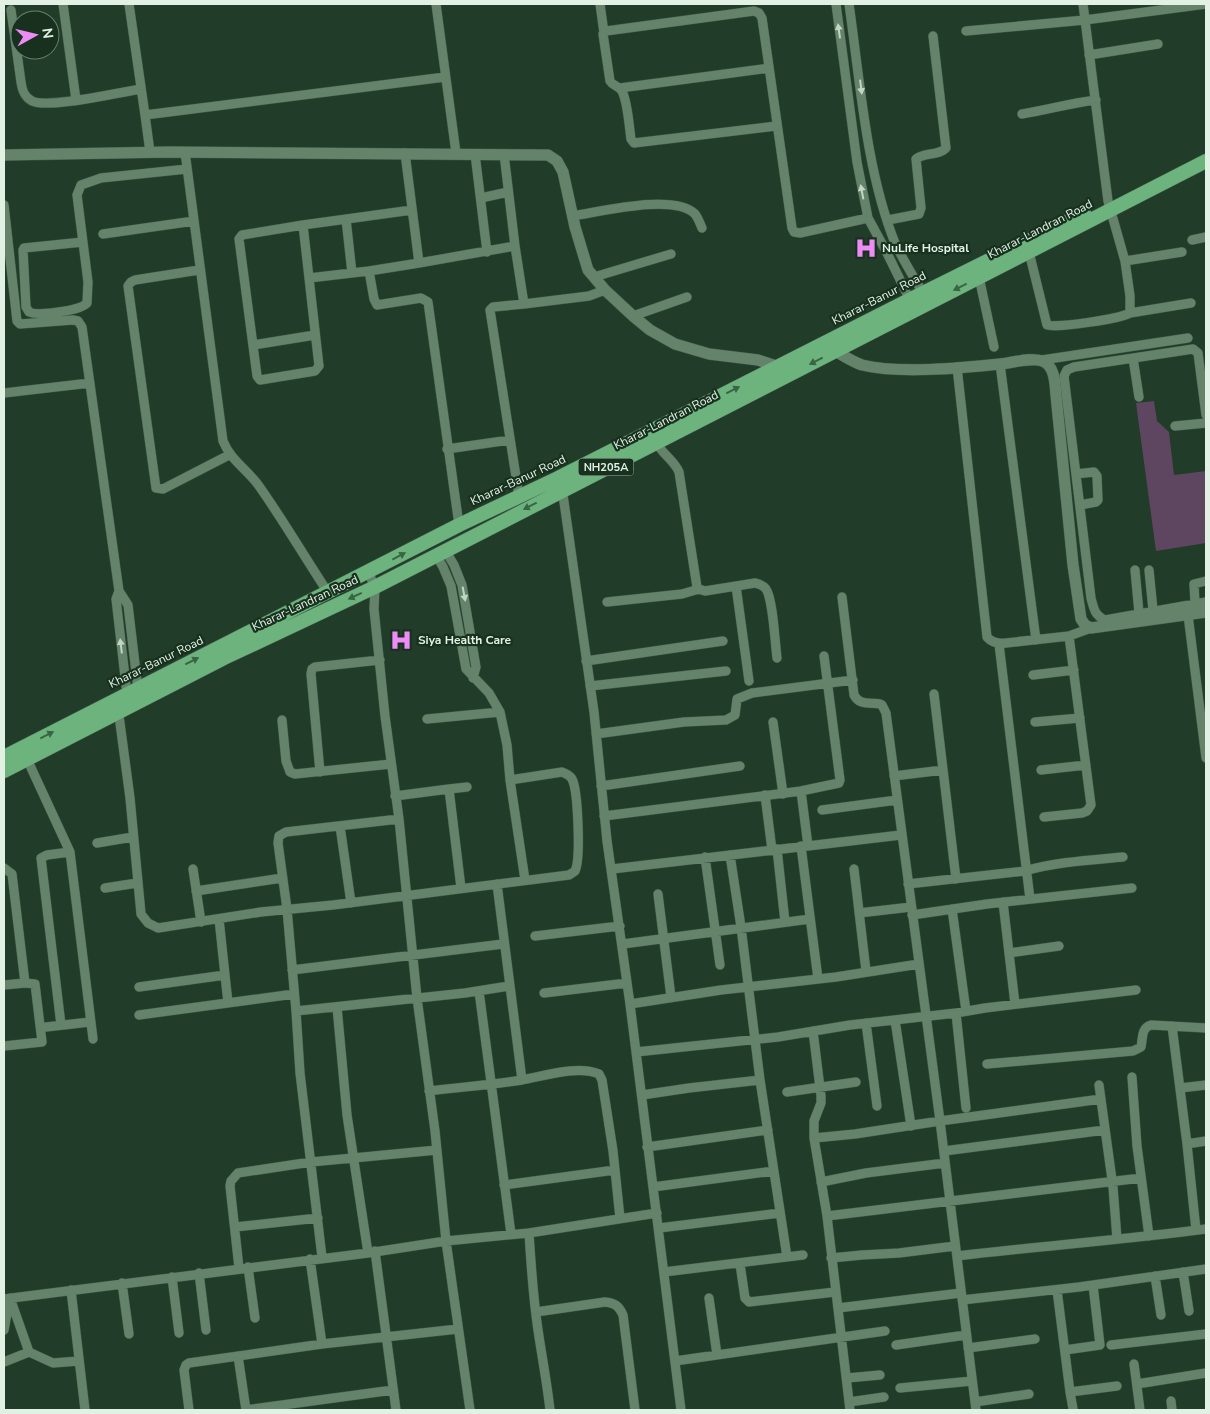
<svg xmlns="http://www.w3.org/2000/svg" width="1210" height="1414" font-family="'Nunito Sans',sans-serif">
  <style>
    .green { fill: #5e4560 }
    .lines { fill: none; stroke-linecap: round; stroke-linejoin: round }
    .minor-casing { stroke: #405947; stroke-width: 10 }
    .tertiary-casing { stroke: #405947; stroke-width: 12 }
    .trunk-casing { stroke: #405947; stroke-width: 15 }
    .minor { stroke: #65836b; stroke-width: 9 }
    .tertiary { stroke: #65836b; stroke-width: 11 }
    .trunk { stroke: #6cb37e; stroke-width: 14 }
    .oneway { fill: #c2d6c6 }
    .oneway2 { fill: #396544 }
    .labels { text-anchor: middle; stroke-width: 4.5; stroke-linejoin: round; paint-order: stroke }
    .shield { fill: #17311e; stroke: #a4b7a9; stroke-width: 1 }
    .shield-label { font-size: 11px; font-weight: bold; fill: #e1f1e4 }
    .street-label { font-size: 12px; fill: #e1f1e4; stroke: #17311e }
    .poi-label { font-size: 12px; font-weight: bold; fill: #e1f1e4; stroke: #17311e; text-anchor: start }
  </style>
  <rect width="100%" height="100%" fill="#213c28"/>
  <!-- green -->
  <path class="green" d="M1154,401l3,20 12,11 5,43 32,-4v72l-50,8 -20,-148z"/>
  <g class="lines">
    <!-- minor casing -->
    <g class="minor-casing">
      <path id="minor" d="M63,4l13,96
        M129,4l16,111
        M436,4l20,149
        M600,4l4,29
        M836,4l21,158 11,56 19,35 23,47
        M849,4c11,76 17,167 46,239 8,17 18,33 28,50
        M11,10l10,72c1,8 3,15 11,19 16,8 89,-9 109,-12
        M966,31l119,-11 121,-16
        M1089,55l69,-11
        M620,88l149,-20
        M1022,114c25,-4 49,-11 74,-14
        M776,126l-142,17 -3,-4c-2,-13 -3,-36 -9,-48 -3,-5 -9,-5 -12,-10l-7,-47 3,-3 148,-20 5,2 3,5 30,210 2,4 6,1 68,-15
        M150,152l-5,-37 300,-38
        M185,152l38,289c8,20 25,29 36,45 24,34 45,70 68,105
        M405,153l14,110 -50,8 5,28 3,6 44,-7 7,4 31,223
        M475,154l12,98
        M481,198l27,-6
        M4,205l13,116 3,3 53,-4 5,1 4,6 37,264 9,14 10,84
        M572,216c28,-4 102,-23 123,-2 3,4 5,9 7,14
        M346,219l6,54
        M888,220l31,-6 2,-6 -5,-49c8,-7 23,-3 30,-11l-13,-112
        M303,225l-61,10 -3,4 18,137 3,4 55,-9 4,-5 -16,-141 109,-15
        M103,234l91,-13
        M1192,240l14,-3
        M83,242l-59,6 -1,2 3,57 3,5c9,4 51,-1 58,-9l1,-21 -11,-87 4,-10 20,-7 86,-9
        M515,246l9,58 -31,3 -3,3 29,186
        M1029,252l18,73c11,3 72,-6 83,-12v-17l-5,-35 -17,-60 -25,-197
        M1125,261l57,-9
        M419,263l96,-17 -11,-92
        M199,270l-64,10 -4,2 -3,4 28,202 7,1 66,-34
        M594,277l77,-23
        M979,277l15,70
        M309,278l60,-7
        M524,304l65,-8 16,-6
        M1130,313l61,-10
        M633,316l54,-19
        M253,345l62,-10
        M1133,358l6,39
        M1042,360l146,-22
        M1000,364l36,276
        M957,367l30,270c5,6 11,7 19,6l63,-7 22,-8
        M4,393l86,-10
        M1206,415l-8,-62 -5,-4 -119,18 -7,3 -3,6 27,222c3,12 4,17 14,22l101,-18
        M1175,426l31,-3
        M656,442c6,12 18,18 23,30l18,115 2,2 6,2 50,-8c5,1 8,2 11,6 7,10 9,54 11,69
        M447,449l63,-9
        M1076,474l18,-2 3,4 1,24 -2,2 -16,3
        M562,488l32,224 13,129 23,163 51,406
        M445,550l9,15 8,20 14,82 -3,11
        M436,555l7,12 8,19 15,83 23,24 11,19 7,33 3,35 15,100
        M1135,570l4,43
        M1149,570l4,40
        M368,572l7,15 -1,22 11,107 14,103 18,179 18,133 11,110 24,169
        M736,586l13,95
        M119,591l-3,8 11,95
        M842,597l12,98c6,11 15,7 26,9l2,1 4,8 54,408 36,289
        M607,602l75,-8 17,-5
        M1195,603l-1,-19 12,-3
        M1188,615l18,143
        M999,644l31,255
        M586,661l137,-20
        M1033,675l41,-5
        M590,686l136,-15
        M934,694l22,185
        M118,708l12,90 11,116 7,9 10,5 103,-16 72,-7 236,-30 6,-4c6,-12 3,-81 -3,-92 -2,-4 -6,-5 -10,-7l-52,8
        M427,719l73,-7
        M282,720l4,41 4,11 5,2 96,-10
        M773,722l10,72
        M1035,722l45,-4
        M596,734l88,-12 42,-2 9,-5 2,-16 15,-6 101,-13
        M27,759l43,93 23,187
        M1041,770l45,-5
        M320,772l-9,-98 1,-5 3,-2 65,-7
        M894,776l49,-6
        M601,786l139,-20
        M449,789l18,-2
        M801,791l7,55
        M765,795l7,55
        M395,796l54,-7 12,99
        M822,810l75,-10
        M604,816l197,-25 38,-8 1,-3 -16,-124
        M1044,817l38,-4 5,-2 4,-6 -22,-169
        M399,819l-113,13 -7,4 -1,7 9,66 9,102 169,-18 44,-7
        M340,826l11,77
        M97,843l36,-6
        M801,846l17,133
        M777,849l8,73
        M730,855l11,72 19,153 27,177
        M705,857l15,108
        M4,868l8,6 13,109 -21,2
        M193,869l8,53
        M612,869l289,-34
        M854,869l12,102
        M497,884l25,196
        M908,884l117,-13c30,-9 67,-11 98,-14
        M105,888l32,-5
        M196,891l86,-13
        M658,894l13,103
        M1003,902l12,102
        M952,909l14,102
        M859,913l52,-6
        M912,915l75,-11 145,-16
        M219,919l9,84
        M535,936l85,-10
        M623,944l187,-25
        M1009,953l50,-7
        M292,970l211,-26
        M139,987l86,-12
        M479,991l32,243
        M544,993l83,-10
        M630,1004l91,-14 115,-13 83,-13
        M337,1007l10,108 21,138
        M296,1011l4,62 22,184
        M956,1013l10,95
        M139,1015l155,-21
        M895,1020l16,106
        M866,1023l11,83
        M61,1025l-20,-167 6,-3 23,-3
        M1172,1026l15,118 19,-3
        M46,1027l44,-5
        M813,1031l8,65v7l-7,18v17l13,78 23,194
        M4,1046l38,-4 -7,-58 -10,-1
        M636,1052l142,-15 72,-12 106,-12 29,-5 151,-18
        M987,1064l146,-13 8,-4c2,-9 0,-19 10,-22l55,3
        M1132,1077l5,69 12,90
        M1099,1085l14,102 4,52
        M1180,1088l26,-3
        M429,1091c31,-4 63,-6 93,-11 22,-4 56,-15 77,-6l3,6 11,71 7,67
        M787,1092l69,-10
        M642,1095l47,-7 71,-8
        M814,1138l41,-4 85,-13 161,-22
        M1187,1144l9,86
        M647,1147l121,-17
        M944,1151l161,-21
        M821,1182l45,-9 79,-10
        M504,1185l111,-15
        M653,1187l121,-16
        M827,1216l314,-38
        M235,1227l83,-9
        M659,1228l121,-15
        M529,1233c2,32 4,64 9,97 4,27 9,53 12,80
        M375,1251l21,159
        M957,1256c83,-10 166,-16 249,-27
        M831,1258l31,-3 37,-2 56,-7
        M310,1259l12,85
        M740,1264l5,34 4,4 86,-10
        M248,1267l7,51
        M239,1268l-9,-82 1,-5 7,-8 73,-11 126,-12
        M664,1272l139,-17
        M1183,1272l6,39
        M199,1273l7,57
        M1155,1276l6,39
        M172,1277l7,56
        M122,1283l7,51
        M71,1290l14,120
        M1057,1290l13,102
        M10,1298l19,54 24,11 26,-2
        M709,1298l8,57
        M4,1299l364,-46 78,-12 83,-8 128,-20
        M962,1300l117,-13 127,-18
        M838,1308l123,-15
        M536,1312l69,-10c10,1 14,4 18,13l12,95
        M4,1330l6,-32
        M896,1345l70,-10
        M1111,1345l95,-11
        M968,1348l67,-9
        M1065,1350l35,-5 -7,-60
        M238,1356l8,54
        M675,1361l210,-30
        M4,1362l25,-10
        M1134,1364l6,46
        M847,1378l33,-3
        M1137,1384l69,-11
        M900,1388l72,-7
        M1171,1401l1,9
        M849,1402l35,-5
        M975,1402l54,-8
        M1073,1409l-3,-17 47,-6
        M189,1410l-5,-40 2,-5 3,-2 133,-19 136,-15
        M246,1410l147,-20"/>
    </g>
    <!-- tertiary casing -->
    <g class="tertiary-casing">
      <path id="tertiary" d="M4,155l166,-3 378,3 9,6 6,11 12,55 13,43 17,20 28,26 17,14 25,14 34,10 49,6 21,7 2,4
        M835,351c9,5 18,11 27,14 37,9 100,3 138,-1 11,-1 32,-7 42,-3 13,4 13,23 14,34l17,170 8,54 4,6 6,3 115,-16"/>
    </g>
    <!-- trunk casing -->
    <g class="trunk-casing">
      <path id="trunk" d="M4,757l455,-232 99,-47 365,-185 161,-80
        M4,771l220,-113 151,-71 831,-426"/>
    </g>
    <!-- minor -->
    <use href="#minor" class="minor"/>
    <!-- tertiary -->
    <use href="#tertiary" class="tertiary"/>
    <!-- trunk -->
    <use href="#trunk" class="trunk"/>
  </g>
  <!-- one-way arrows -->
  <defs><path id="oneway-solid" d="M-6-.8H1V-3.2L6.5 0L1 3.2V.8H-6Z" transform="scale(1.25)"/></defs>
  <g class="oneway">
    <use href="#oneway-solid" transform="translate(839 31) rotate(-98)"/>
    <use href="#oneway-solid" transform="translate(861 87) rotate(83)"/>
    <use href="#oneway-solid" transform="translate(862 192) rotate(-101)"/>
    <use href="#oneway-solid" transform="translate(464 594) rotate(79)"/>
    <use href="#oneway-solid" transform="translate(121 646) rotate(-97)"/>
  </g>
  <g class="oneway2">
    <use href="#oneway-solid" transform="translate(960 287) rotate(153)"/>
    <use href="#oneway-solid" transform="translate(816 361) rotate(153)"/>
    <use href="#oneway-solid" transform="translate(733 390) rotate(-27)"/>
    <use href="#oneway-solid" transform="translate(530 506) rotate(153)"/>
    <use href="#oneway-solid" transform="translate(399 556) rotate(-28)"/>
    <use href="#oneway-solid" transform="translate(355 596) rotate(155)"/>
    <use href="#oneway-solid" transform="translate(192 661) rotate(-27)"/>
    <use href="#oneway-solid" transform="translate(47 735) rotate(-27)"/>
  </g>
  <!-- icons -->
  <defs>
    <g id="hospital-bare" transform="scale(1.725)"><path d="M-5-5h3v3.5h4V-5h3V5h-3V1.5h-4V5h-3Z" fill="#ef8bf6" stroke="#17311e" stroke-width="2.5" paint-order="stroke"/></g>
  </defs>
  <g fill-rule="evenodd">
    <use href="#hospital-bare" x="866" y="248"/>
    <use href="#hospital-bare" x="401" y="640"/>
  </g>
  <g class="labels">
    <!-- shield labels -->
    <rect class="shield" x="578.5" y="458.5" width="55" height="17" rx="4"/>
    <g class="shield-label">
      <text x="606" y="471">NH205A</text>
    </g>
    <!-- street labels -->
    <g class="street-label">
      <text transform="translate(1040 229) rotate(-27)" y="4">Kharar-Landran Road</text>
      <text transform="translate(879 298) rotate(-27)" y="4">Kharar-Banur Road</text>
      <text transform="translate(666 420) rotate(-27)" y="4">Kharar-Landran Road</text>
      <text transform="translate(518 480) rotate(-25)" y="4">Kharar-Banur Road</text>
      <text transform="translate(305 603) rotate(-25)" y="4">Kharar-Landran Road</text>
      <text transform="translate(156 662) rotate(-26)" y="4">Kharar-Banur Road</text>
    </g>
    <!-- poi labels -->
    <g class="poi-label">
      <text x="882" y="252">NuLife Hospital</text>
      <text x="418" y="644">Siya Health Care</text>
    </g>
  </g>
  <!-- border -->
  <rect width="1210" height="1414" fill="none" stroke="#e1f1e4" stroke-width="10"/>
  <!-- north arrow -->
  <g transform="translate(35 35) rotate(82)"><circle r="24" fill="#17311e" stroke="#687e6d"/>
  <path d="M0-4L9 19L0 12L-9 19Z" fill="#ef8bf6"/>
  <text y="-8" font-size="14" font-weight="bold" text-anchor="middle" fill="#e1f1e4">N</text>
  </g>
</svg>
